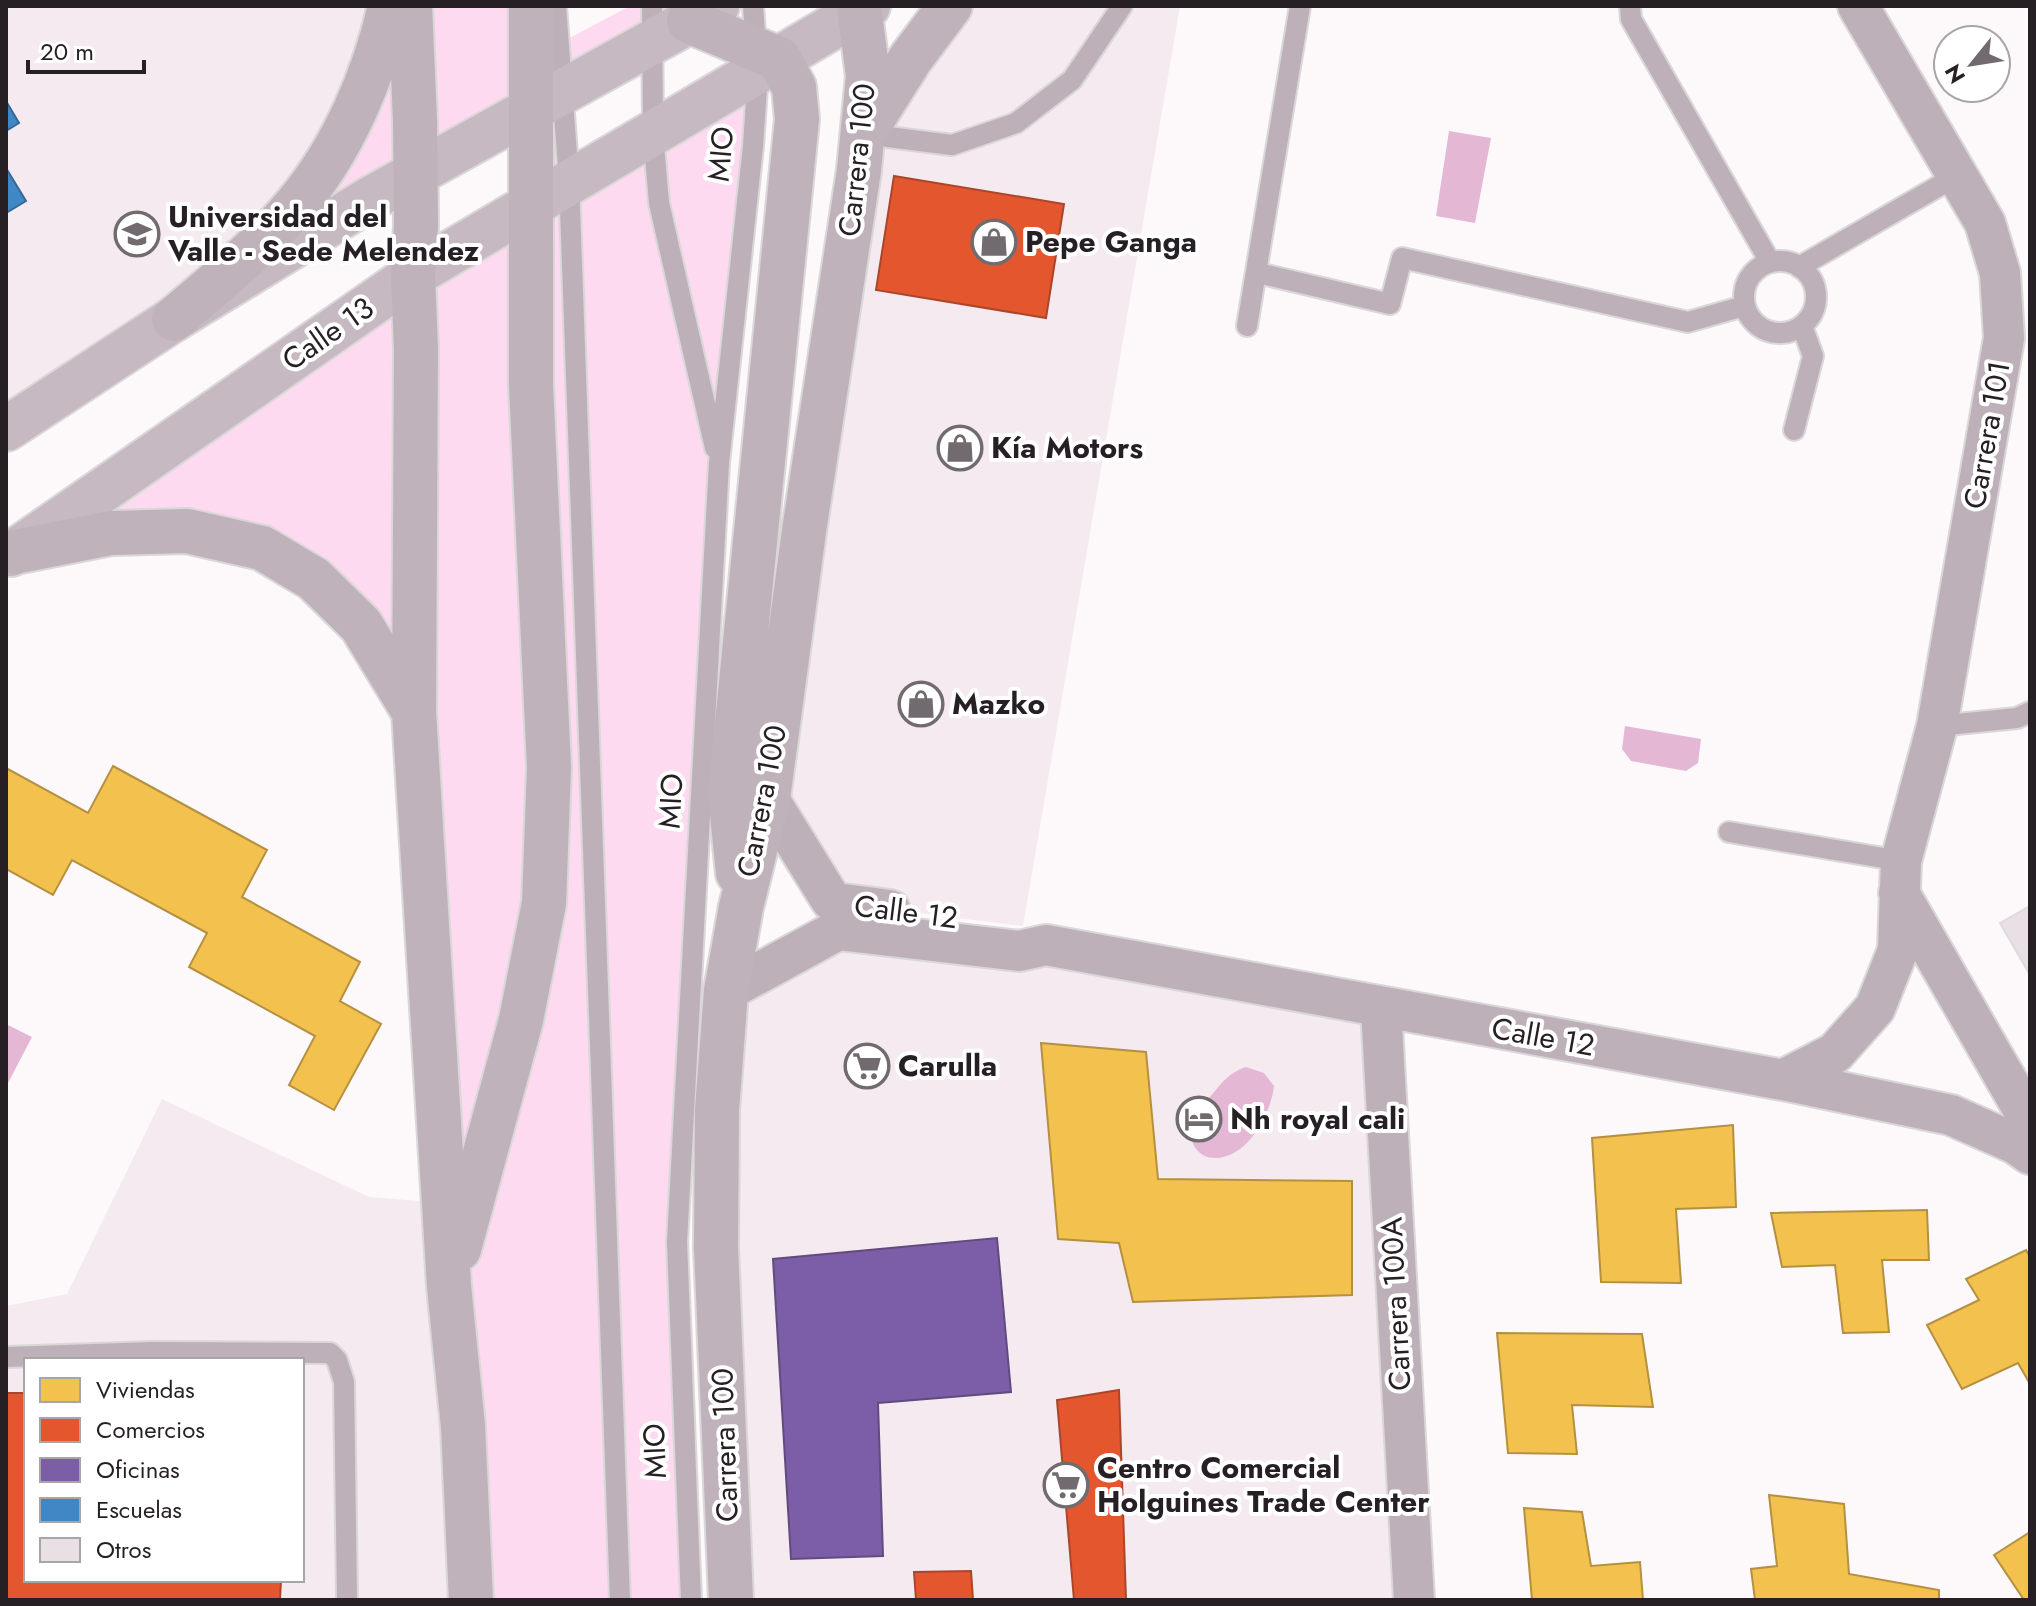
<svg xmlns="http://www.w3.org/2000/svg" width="2036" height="1606" font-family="Jost,sans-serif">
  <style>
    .built { fill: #f4eaef; fill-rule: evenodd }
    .green { fill: #fddaf0 }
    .water { fill: #e4b8d4 }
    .homes { fill: #f2c14e; stroke: #b59041; stroke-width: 2 }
    .shops { fill: #e4572e; stroke: #ab462b; stroke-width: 2 }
    .offices { fill: #7b5ea7; stroke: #624b7f; stroke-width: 2 }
    .schools { fill: #3f88c5; stroke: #386894; stroke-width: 2 }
    .building { fill: #e9e0e5; stroke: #dfdadd; stroke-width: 2 }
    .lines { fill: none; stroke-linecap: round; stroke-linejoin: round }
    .lane-casing { stroke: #dad7d8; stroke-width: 24 }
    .street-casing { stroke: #dad7d8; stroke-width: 44 }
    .secondary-casing { stroke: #dad7d8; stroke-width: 48 }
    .primary-casing { stroke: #dad7d8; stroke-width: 48 }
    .lane { stroke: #beb0b9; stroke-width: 20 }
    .street { stroke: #beb0b9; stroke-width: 40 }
    .secondary { stroke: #c6b9c1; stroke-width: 44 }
    .primary { stroke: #c0b2ba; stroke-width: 44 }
    .labels { text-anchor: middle; stroke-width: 8; stroke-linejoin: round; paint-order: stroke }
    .street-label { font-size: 30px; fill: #261f23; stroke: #fff }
    .poi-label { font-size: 30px; font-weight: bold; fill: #261f23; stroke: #fff; text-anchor: start }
  </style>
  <rect width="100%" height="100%" fill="#fdf9fb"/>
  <!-- built -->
  <path class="built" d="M6,6h384l-93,198 -291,225z
    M950,6h230l-157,920 -187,-23 -68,-105 91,-628z
    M838,930l543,78 33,592h-683l-5,-609z
    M162,1099l207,98 75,6 27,397h-465v-294l61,-12zM26,1360h276v220h-276z"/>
  <!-- green -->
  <path class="green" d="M390,6h166l2,38 72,-38h87l-478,258 58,-60z
    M758,72l-39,391 -42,779 14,358h-220l-57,-888 -152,-164 -247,4z"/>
  <!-- water -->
  <path class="water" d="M1449,131l42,7 -16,85 -39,-7z
    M1625,726l76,13 -3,24 -12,8 -55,-10 -9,-12z
    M6,1024l26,13 -26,50z
    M1246,1067l18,6 10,13c-3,27 -26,72 -59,72 -21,0 -30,-24 -22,-41 3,-7 10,-13 16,-19 11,-13 20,-26 37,-31z"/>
  <!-- homes -->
  <path class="homes" d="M113,766l154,84 -25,47 118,65 -20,39 41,23 -47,86 -45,-25 26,-49 -126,-69 18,-34 -135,-73 -19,35 -47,-26v-101l82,45z
    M1041,1043l105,9 12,127 194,2v114l-219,7 -14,-59 -61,-4z
    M1733,1125l3,82 -60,2 5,74 -80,-1 -9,-144z
    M1927,1210l2,50h-47l7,72 -46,1 -8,-68 -53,2 -11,-54z
    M2026,1250l4,7v127l-12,-21 -56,26 -35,-64 52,-25 -13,-21z
    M1497,1333l145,1 11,73 -81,-2 5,49 -69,-1z
    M1769,1495l75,9 5,70 90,16v10h-184l-4,-31 26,-3z
    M1524,1508l58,4 9,54 49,-4 3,38h-111z
    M2030,1532v68h-6l-30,-45z"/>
  <!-- shops -->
  <path class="shops" d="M894,176l170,28 -18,114 -170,-28z
    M1119,1390l7,210h-52l-17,-200z
    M6,1393h20v187h255l-1,20h-274z
    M971,1571l2,29h-57l-2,-28z"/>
  <!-- offices -->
  <path class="offices" d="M997,1238l14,154 -133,11 5,153 -92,3 -18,-300z"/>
  <!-- schools -->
  <path class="schools" d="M6,101l13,22 -13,8z
    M6,168l20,33 -20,12z"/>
  <!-- building -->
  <path class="building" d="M2030,906v69l-30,-52z"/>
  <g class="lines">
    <!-- lane casing -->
    <g class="lane-casing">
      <path id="lane" d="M556,6l13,175 51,1419
        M652,6l1,127 6,70 56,245
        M1630,6l1,13 139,243
        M864,134l88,11 64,-22 56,-43 50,-74
        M1744 297a36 36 0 1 1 72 0a36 36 0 1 1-72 0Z
        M1799,267l159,-92
        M1258,273l132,31 12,-46 286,64 56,-16
        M1247,326l53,-320
        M1794,430l19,-74 -11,-30
        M1937,726l80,-8 13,-6
        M1729,832l172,29
        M6,1357l146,-5 178,1 7,7 7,22 3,218
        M691,1600l-14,-358 42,-779 34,-317 5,-74 -5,-66"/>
    </g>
    <!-- street casing -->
    <g class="street-casing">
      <path id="street" d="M768,798l63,102 5,3 54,7
        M1899,893l131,228
        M726,991l112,-61 181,21 27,-6 737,135 168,35 65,29 14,10
        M1381,1008l33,592
        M1783,1080l52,-27 40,-45 23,-58 3,-89 36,-135 67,-388 -4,-65 -15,-50 -127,-217"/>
    </g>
    <!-- secondary casing -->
    <g class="secondary-casing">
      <path id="secondary" d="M6,429l168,-110 196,-120 347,-193
        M11,554l402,-279 455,-269"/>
    </g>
    <!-- primary casing -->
    <g class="primary-casing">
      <path id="primary" d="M410,6l5,114 1,105 -3,50 3,74 -2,363 35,574 14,140 8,174
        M689,21l90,38 15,28 3,32 -67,675 8,79
        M867,128l44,-70 39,-52
        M174,319c42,-36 86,-71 122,-114 47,-56 78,-128 94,-199
        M15,552l96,-19 76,-2 75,17 52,31 47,46 53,87
        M459,1249l62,-229 23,-117 5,-136 -18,-382v-379
        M731,1600l-15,-353 1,-137 9,-119 15,-84 27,-109 36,-267 55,-361 9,-94 -9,-70"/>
    </g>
    <!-- lane -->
    <use href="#lane" class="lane"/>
    <!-- street -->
    <use href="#street" class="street"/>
    <!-- secondary -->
    <use href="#secondary" class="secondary"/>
    <!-- primary -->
    <use href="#primary" class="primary"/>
  </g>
  <!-- icons -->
  <defs>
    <g id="university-ring" transform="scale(2.3)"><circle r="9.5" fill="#fff" stroke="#716b6f" stroke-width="1.5"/><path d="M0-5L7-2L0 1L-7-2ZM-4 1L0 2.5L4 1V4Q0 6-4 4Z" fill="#716b6f"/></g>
    <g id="shop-ring" transform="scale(2.3)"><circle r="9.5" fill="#fff" stroke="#716b6f" stroke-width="1.5"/><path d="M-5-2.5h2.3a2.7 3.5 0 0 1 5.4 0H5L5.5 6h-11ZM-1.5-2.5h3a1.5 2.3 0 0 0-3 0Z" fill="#716b6f"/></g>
    <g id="supermarket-ring" transform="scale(2.3)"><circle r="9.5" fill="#fff" stroke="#716b6f" stroke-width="1.5"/><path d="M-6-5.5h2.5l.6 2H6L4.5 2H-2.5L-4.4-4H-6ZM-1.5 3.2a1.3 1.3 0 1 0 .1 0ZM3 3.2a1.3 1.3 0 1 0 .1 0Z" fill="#716b6f"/></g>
    <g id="hotel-ring" transform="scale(2.3)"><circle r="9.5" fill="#fff" stroke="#716b6f" stroke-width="1.5"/><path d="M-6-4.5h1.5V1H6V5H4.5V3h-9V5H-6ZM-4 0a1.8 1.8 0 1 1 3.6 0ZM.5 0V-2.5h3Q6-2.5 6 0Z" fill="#716b6f"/></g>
  </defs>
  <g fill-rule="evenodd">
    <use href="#university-ring" x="137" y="234"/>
    <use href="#shop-ring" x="994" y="242"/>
    <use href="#shop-ring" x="960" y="448"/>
    <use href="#shop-ring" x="921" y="704"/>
    <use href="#supermarket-ring" x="867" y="1066"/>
    <use href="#hotel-ring" x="1199" y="1119"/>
    <use href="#supermarket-ring" x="1066" y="1485"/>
  </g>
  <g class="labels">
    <!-- street labels -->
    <g class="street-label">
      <text transform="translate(721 154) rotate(-85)" y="10">MIO</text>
      <text transform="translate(857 160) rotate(-84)" y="10">Carrera 100</text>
      <text transform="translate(328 334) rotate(-35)" y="10">Calle 13</text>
      <text transform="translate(1987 435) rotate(-80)" y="10">Carrera 101</text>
      <text transform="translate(671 801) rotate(-87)" y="10">MIO</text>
      <text transform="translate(762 801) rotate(-79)" y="10">Carrera 100</text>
      <text transform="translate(906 912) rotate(7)" y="10">Calle 12</text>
      <text transform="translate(1543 1037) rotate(10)" y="10">Calle 12</text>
      <text transform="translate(1396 1304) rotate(-93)" y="10">Carrera 100A</text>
      <text transform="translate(725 1445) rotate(-92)" y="10">Carrera 100</text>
      <text transform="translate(655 1451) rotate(-92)" y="10">MIO</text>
    </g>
    <!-- poi labels -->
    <g class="poi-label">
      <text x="168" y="227">Universidad del<tspan x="168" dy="34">Valle - Sede Melendez</tspan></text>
      <text x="1025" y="252">Pepe Ganga</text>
      <text x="991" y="458">Kía Motors</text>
      <text x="952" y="714">Mazko</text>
      <text x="898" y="1076">Carulla</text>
      <text x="1230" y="1129">Nh royal cali</text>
      <text x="1097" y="1478">Centro Comercial<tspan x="1097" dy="34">Holguines Trade Center</tspan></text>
    </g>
  </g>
  <!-- border -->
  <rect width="2036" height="1606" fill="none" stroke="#261f23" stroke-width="16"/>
  <!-- legend -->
  <rect x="24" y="1358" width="280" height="224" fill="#ffffff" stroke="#a8a5a7" stroke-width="2"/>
  <rect x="40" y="1378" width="40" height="24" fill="#f2c14e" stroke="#a8a5a7" stroke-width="2"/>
  <text x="96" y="1398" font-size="24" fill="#261f23">Viviendas</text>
  <rect x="40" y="1418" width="40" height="24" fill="#e4572e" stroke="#a8a5a7" stroke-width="2"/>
  <text x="96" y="1438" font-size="24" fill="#261f23">Comercios</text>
  <rect x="40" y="1458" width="40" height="24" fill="#7b5ea7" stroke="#a8a5a7" stroke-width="2"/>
  <text x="96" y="1478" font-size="24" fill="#261f23">Oficinas</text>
  <rect x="40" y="1498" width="40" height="24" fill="#3f88c5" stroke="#a8a5a7" stroke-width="2"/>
  <text x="96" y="1518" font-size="24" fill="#261f23">Escuelas</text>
  <rect x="40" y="1538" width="40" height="24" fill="#e9e0e5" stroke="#a8a5a7" stroke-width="2"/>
  <text x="96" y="1558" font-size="24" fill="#261f23">Otros</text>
  <!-- north arrow -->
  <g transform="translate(1972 64) rotate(240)"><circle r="38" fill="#ffffff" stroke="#a8a5a7" stroke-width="2"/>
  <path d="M0-6L14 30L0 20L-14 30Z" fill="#716b6f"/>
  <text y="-12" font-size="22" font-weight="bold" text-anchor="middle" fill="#261f23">N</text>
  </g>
  <!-- scale -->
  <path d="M28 60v12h116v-12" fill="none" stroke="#261f23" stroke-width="4"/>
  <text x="40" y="60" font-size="24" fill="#261f23" stroke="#ffffff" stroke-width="6" paint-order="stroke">20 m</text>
</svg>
